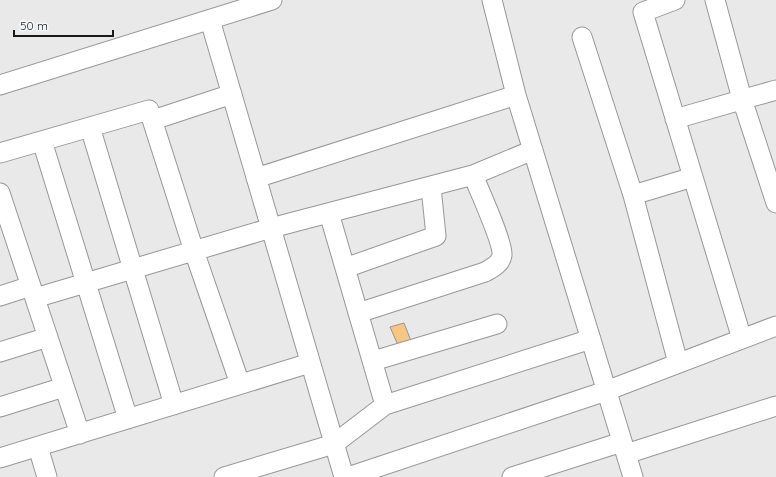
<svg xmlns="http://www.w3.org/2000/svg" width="776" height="477" font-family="Quicksand,sans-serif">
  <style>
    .building { fill: #f7c683; stroke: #959493 }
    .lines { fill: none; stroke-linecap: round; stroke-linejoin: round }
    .minor-casing { stroke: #979798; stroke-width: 21 }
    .minor { stroke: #fff; stroke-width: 19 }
  </style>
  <rect width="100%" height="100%" fill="#e9e9ea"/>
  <!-- building -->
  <path class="building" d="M404,323l7,18 -13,4 -8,-18z"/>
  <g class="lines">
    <!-- minor casing -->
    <g class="minor-casing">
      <path id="minor" d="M492,0l24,95 117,382
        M675,0l-32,12 99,327
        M715,0l27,99 34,104
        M210,20l134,457
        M582,37l51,158 45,168
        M0,85l272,-85
        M675,119l101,-29
        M153,120l79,-26
        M90,127l84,278
        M42,141l86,278
        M0,153l149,-43 45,141 46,133
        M256,178l260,-83
        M0,193l80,241
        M633,195l60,-18
        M329,213l56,192
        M345,268l91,-32 -5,-49
        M0,296l31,-10
        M35,298l236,-70 202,-53 60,-25
        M358,313l127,-41c7,-4 16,-8 17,-17 1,-13 -23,-65 -29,-80
        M0,352l48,-15
        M373,361l124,-37
        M0,407l64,-20
        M38,447l9,30
        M626,454l150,-48
        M0,458l310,-95
        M224,477l110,-33 51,-39 206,-66
        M348,477l258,-86 170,-65
        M512,477l110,-35"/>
    </g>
    <!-- minor -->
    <use href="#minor" class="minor"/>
  </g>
  <!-- scale -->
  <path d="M14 30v6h99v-6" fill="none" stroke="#19191a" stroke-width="2"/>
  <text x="20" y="30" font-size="12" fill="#19191a" stroke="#f6f7f8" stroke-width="3" paint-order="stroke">50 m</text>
</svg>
